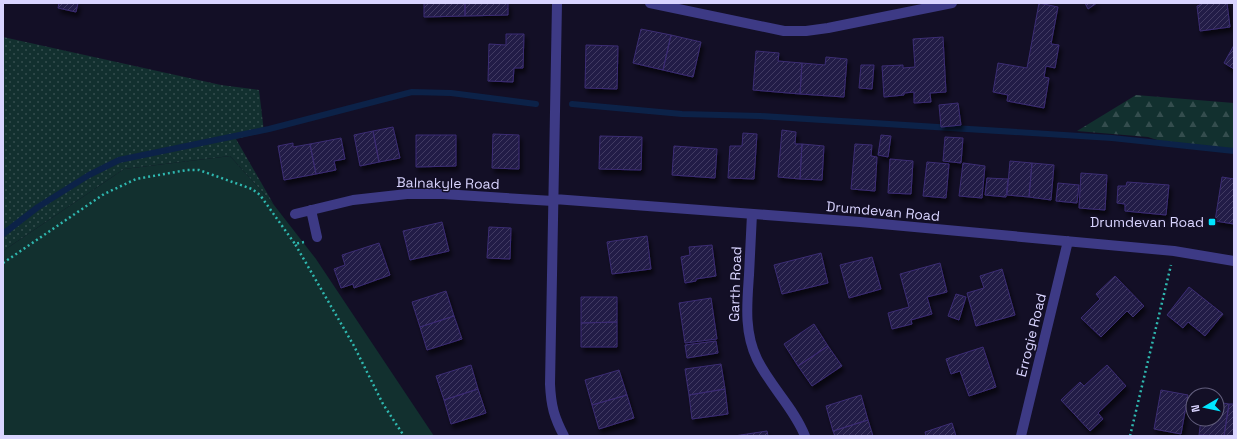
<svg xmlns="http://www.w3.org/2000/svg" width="1237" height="439" font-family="'Space Grotesk',sans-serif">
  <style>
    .grass { fill: url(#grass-dots) }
    .forest { fill: url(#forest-firs) }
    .park { fill: #12302f }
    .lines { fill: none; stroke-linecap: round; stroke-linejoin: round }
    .stream { stroke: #0c2248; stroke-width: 6 }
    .building { fill: url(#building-hatch); stroke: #3b2d73; filter: url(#shadow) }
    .path { stroke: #2fb8b0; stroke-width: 2.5; stroke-dasharray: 2 3; stroke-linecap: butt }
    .minor { stroke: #3d3a85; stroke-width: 10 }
    .poi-dot { fill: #00e5ff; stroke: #130f26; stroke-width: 1.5 }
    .labels { text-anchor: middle; stroke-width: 3; stroke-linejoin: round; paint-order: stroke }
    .street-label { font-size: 14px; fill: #d9d4ff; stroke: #130f26 }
    .poi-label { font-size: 14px; fill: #d9d4ff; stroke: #130f26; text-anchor: end }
  </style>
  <defs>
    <pattern id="grass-dots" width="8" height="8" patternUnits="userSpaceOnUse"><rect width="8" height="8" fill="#12302f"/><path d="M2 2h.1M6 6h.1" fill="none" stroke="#344d4e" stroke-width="1.8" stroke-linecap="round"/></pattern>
    <pattern id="forest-firs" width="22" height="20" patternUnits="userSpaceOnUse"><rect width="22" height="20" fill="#12302f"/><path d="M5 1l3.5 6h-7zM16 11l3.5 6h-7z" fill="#344d4e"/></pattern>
    <pattern id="building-hatch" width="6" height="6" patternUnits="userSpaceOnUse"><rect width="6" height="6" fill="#241b47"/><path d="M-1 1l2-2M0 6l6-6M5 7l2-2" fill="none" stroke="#433b63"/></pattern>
    <filter id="shadow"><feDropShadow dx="2.5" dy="4.5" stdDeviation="2" flood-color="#0009"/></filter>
  </defs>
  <rect width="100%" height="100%" fill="#130f26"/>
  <!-- grass -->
  <path class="grass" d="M3,37l218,48 38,5 5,42 -28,7 38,66 -44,-49 -106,13 -121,82z"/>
  <!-- forest -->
  <path class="forest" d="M1136,95l98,8v48l-62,-6 -24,-8 -71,-6z"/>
  <!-- park -->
  <path class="park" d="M230,156l44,49 42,54 118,177h-431v-185l121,-82z"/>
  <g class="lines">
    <!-- stream -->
    <path class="stream" d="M572,104l110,10 78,2 352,22 122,13
      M3,234l35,-27 51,-32 30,-15 150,-31 143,-37 39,1 85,11"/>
  </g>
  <!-- building -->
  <path class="building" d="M59,3h19l-2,9 -18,-4z
    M424,3h41v13l-41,1z
    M465,3h43v12l-43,1z
    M1039,3l19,4 -7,37 8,1 -4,23 -9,-2 -2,11 5,1 -5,30 -37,-7 1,-6 -15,-3 5,-29 29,5z
    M1085,3h12l-9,6z
    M1200,3h27l3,24 -30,4 -3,-25 3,-1z
    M641,29l30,6 -8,35 -30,-7z
    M506,34h18l-1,34h-9l-1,14 -25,-1 1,-37 17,1z
    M671,35l30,7 -8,35 -30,-7z
    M943,37l3,55 -16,1 1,9 -17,1v-11l-10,1v2l-20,2 -2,-31 21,-1v3l12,-1 -2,-28z
    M586,45l32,1 -1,43 -32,-1z
    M1234,45v24l-10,-6z
    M756,51l23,2 -1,8 24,2 -2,31 -47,-4z
    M826,57l21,2 -3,38 -44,-3 2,-31 23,2z
    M861,65h13l-2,24 -13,-1z
    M958,103l3,22 -20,2 -2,-22z
    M393,127l7,31 -21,4 -6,-31z
    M782,130l14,2 -1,12h7l-2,35 -22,-2z
    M373,131l6,31 -19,4 -6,-31z
    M743,133l14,1 -3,45 -26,-1 2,-32h12z
    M493,134l26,1v34l-27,-1z
    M416,135h40v31l-40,1z
    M881,135l10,1 -3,21 -10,-2z
    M600,136l42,1 -1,33 -42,-1z
    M945,137l18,1 -2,25 -18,-2z
    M341,138l4,21 -11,2 2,9 -20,4 -6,-30z
    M293,143v4l17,-3 6,30 -32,6 -6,-34z
    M802,144l22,2 -2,34 -22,-1z
    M855,144l17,1 -1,11 6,1 -2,34 -24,-2z
    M674,146l43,3 -2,29 -43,-3z
    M890,159l23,2 -2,33 -23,-1z
    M1010,161l22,2 -3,34 -22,-2z
    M927,162l22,2 -3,34 -23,-2z
    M963,163l22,3 -3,32 -23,-2z
    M1032,163l22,2 -3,35 -22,-3z
    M1081,173l26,2 -2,35 -26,-2z
    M1222,177l12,2v45l-19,-3z
    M987,178l21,1 -2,18 -21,-2z
    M1127,182l42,3 -3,30 -41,-4v-7l-8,-1 1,-17h8z
    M1058,183l21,2 -2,18 -21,-2z
    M442,222l7,29 -39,9 -7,-29z
    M489,227l22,1 -1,31 -23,-1z
    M647,236l4,33 -39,5 -5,-32z
    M379,243l11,32 -36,13 -1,-4 -12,4 -7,-19 11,-4 -3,-10z
    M712,245l4,31 -20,3v2l-11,2 -4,-26 9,-2 -1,-8z
    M821,253l7,30 -46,11 -8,-29z
    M872,257l9,32 -32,9 -9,-33z
    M940,263l7,29 -20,5 5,17 -21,6 1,4 -20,5 -4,-16 21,-6 -9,-33z
    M1002,269l13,46 -39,11 -9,-33 17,-5 -4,-12z
    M1115,276l29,30 -11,11 -6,-6 -26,26 -20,-19 19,-19 -4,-5z
    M1189,287l34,27 -18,22 -17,-14 -5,6 -16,-13z
    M446,291l8,25 -34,11 -8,-25z
    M956,294l10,3 -7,23 -11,-4z
    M581,297h36v25l-36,1z
    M711,298l6,41 -32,4 -6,-40z
    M454,316l8,23 -35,11 -7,-23z
    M617,322v25h-36v-24z
    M814,324l14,22 -30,20 -14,-22z
    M716,341l2,12 -31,5 -2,-13z
    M828,346l14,20 -30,20 -14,-20z
    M983,347l13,40 -27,9 -9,-25 -9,3 -5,-15z
    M721,364l4,25 -36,6 -4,-26z
    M471,365l7,24 -34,11 -8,-24z
    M1107,365l19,21 -28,27 5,6 -13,12 -29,-31 19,-18 4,4z
    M619,370l8,25 -35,10 -7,-25z
    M478,389l8,24 -35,11 -7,-24z
    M725,389l3,25 -36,5 -3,-24z
    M1161,390l27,5 -7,39 -27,-5z
    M627,395l7,23 -35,11 -7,-24z
    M861,395l7,25 -35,11 -7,-25z
    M1217,402l12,2 -5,32 -25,-1 2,-16h16z
    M1229,404h5v32h-10z
    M868,420l5,16h-38l-2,-5z
    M952,423l4,13h-30l-1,-4z
    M767,431l1,5h-34z"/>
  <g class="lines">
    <!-- path -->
    <path class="path" d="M304,242l-9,2 59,102 29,58 21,32
      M3,263l101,-69 32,-15 51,-9h12l53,19 8,6 35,49
      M1130,436l41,-171"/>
    <!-- minor -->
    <path class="minor" d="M557,3l-7,381c1,22 4,33 14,52
      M650,3l134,28h22l22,-3 124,-25
      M554,199l306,23 314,29 60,10
      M311,210l6,27
      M295,214l58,-14 54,-6h36l110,7
      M752,214c-1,21 -2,41 -3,61 -2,29 -5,57 8,84 13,27 37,49 48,77
      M1021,436l47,-195"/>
  </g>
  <!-- markers -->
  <rect class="poi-dot" x="1208" y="218" width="8" height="8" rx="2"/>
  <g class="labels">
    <!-- street labels -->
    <g class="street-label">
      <text transform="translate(448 183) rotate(1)" y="5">Balnakyle Road</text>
      <text transform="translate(883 211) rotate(5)" y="5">Drumdevan Road</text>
      <text transform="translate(735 284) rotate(-88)" y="5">Garth Road</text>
      <text transform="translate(1031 335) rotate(-76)" y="5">Errogie Road</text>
    </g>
    <!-- poi labels -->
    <g class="poi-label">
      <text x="1204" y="227">Drumdevan Road</text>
    </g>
  </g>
  <!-- border -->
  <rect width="1237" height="439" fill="none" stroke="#d9d4ff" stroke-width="8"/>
  <!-- north arrow -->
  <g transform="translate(1205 407) rotate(261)"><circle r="19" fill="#130f26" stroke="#625e7d"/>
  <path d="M0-3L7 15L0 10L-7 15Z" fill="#00e5ff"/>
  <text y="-6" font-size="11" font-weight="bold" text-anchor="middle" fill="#d9d4ff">N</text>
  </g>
</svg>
